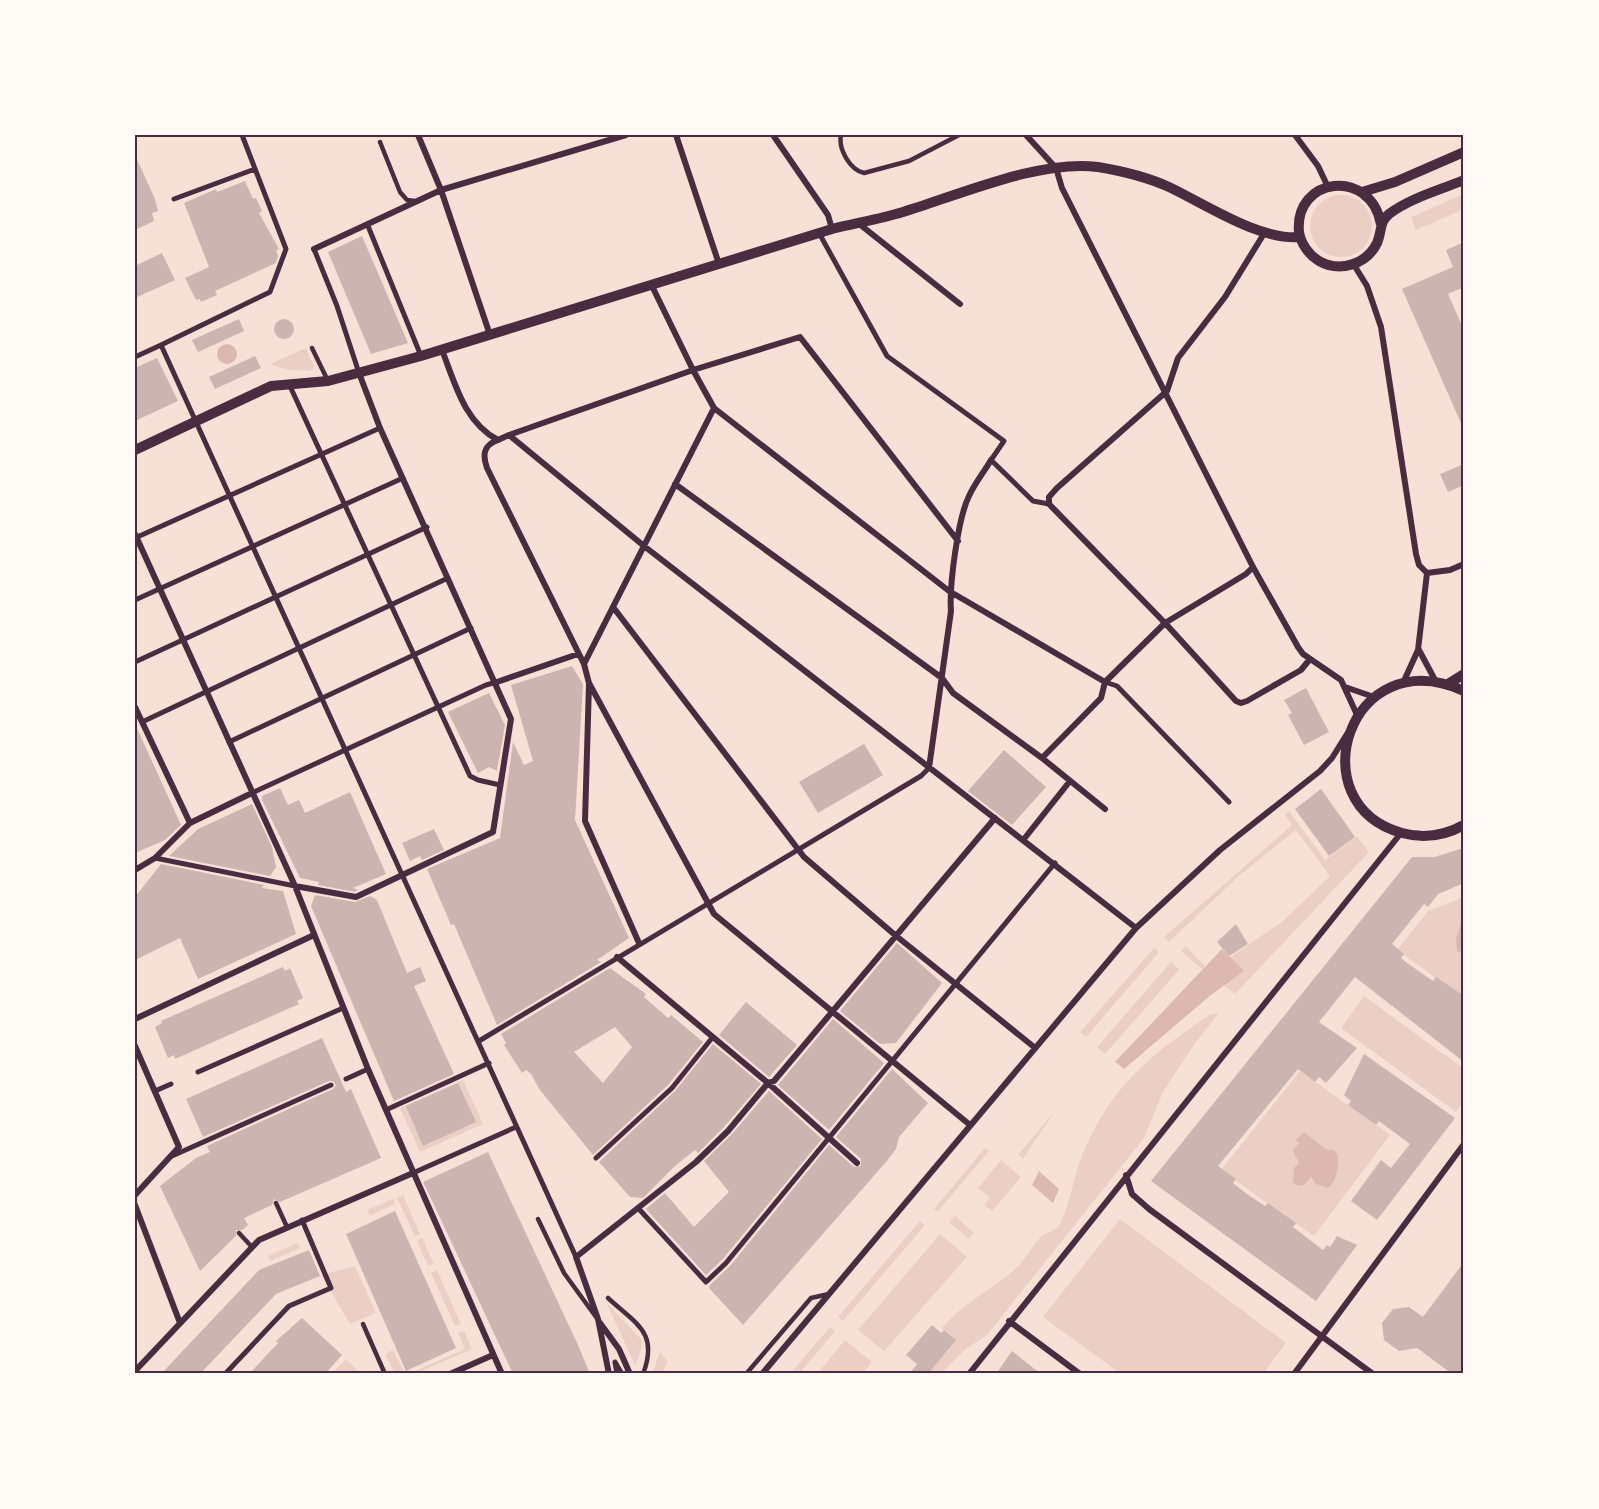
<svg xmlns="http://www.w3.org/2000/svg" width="1599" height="1509" font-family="'Fira Sans Condensed',sans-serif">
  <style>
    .green { fill: #ebcfc5 }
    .water { fill: #dcb8b0 }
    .building { fill: #ccb4b1; fill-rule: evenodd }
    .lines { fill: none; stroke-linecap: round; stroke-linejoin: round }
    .service { stroke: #4a2c40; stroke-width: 4.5 }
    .pedestrian { stroke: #4a2c40; stroke-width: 5 }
    .minor { stroke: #4a2c40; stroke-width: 6 }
    .tertiary { stroke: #4a2c40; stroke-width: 10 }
    .neatline { fill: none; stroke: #4a2c40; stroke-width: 2 }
  </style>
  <rect width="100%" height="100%" fill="#f7e1d7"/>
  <!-- green -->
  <path class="green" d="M1464,194v15l-48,21 -5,-13z
    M1310 226a31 31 0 1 1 62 0a31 31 0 1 1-62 0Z
    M306,348l8,19 -4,4 -22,-1 -18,-6z
    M1289,811l36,49 32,-24 12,16 -134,142 -12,-9 20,-14 -14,-13 54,-37 47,-45 -34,-46 -55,44 -72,68 -5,-5 128,-112 -7,-10z
    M1464,897v101l-67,-48 31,-39z
    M1186,946l19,20 -3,3 -21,-18z
    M1154,948l5,4 -73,85 -6,-5z
    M1171,962l8,8 -74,84 -8,-7z
    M1364,996l100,73v32l-8,11 -115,-84z
    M1219,1013l-24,30 -32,49 -19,46 -157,197 -20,13 -27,26h-12l28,-34 -14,-12c21,-25 47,-37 71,-57 11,-8 16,-22 26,-32 5,-6 13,-7 19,-12 8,-8 18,-59 25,-74 28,-67 69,-100 128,-139z
    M1300,1071l90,64 -76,101 -93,-66z
    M463,1080l20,44 -63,28 -20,-44z
    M1055,1111l-32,48 -5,-4z
    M985,1148l4,3 -51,60 -4,-2z
    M1001,1160l20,17 -29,34 -8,-6 6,-7 -12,-10z
    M403,1195l17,39 -5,2 -18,-38z
    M393,1199l2,5 -25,12 -3,-6z
    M955,1216l19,17 -5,6 -20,-17z
    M1120,1219l166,124 -23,31h-142l-78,-57z
    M920,1221l5,4 -82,96 -5,-4z
    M940,1234l27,23 -83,94 -26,-21z
    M422,1238l12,26 -6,2 -11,-25z
    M297,1243l3,5 -30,13 -2,-5z
    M355,1266l21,47 -26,11 -29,-49z
    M437,1270l24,54 -6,2 -24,-53z
    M606,1302l36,38 -1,11 -6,14z
    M830,1327l5,4 -36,43h-9z
    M464,1331l8,18 -57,25h-7l57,-25 -7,-16z
    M845,1340l27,22 -10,12h-45z
    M393,1350l10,20 -8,4 -10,-20z
    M660,1352l8,10 -7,12h-9z
    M346,1359l15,15h-30z"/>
  <!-- water -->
  <path class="water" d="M217 354a10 10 0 1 1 20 0a10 10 0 1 1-20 0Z
    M1464,921v34l-7,-4 -1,-13 5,-15z
    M1222,949l22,22 -33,24 -87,74 -9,-7z
    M1304,1132l22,17 8,1 4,5c1,11 -1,27 -10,33l-12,-4 -5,-7 -7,8 -6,1 -5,-4 1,-14 5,-5 -6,-12 6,-8 -3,-3z
    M1039,1171l20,18 -6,14 -21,-18z"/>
  <!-- building -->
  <path class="building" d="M135,155l20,44 3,12 -6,2 2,8 -19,9z
    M245,181l8,18 3,-1 6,13 -3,2 20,36 -3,1 2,6 -2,7 -61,28 2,4 -16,7 -1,-3 -4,1 -11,-22 24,-11 -25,-64 32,-14 1,3z
    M362,236l46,107 -37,11 -43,-102z
    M1464,242v50l-2,-4 -14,6 16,36v100l-62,-141 51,-22 -7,-17z
    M162,253l13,27 -40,18v-32z
    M239,319l5,12 -46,21 -6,-12z
    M274 329a10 10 0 1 1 20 0a10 10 0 1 1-20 0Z
    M255,356l6,12 -46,21 -6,-12z
    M157,358l21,43 -43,20v-53z
    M1464,464v21l-16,7 -8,-18z
    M572,666l11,18 -8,136 54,118 -32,22 4,2 -104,63 -43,-101 -3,1 -24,-56 73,-31 13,-96 11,23 9,-4 -22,-76z
    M1306,688l23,44 -25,13 -16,-30 4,-2 -8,-13z
    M489,693l16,32 -8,46 -8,-4 -11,6 -30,-61z
    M135,724l46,101 -16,15 -30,13z
    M864,744l19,31 -65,38 -19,-31z
    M1004,750l42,37 -34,38 -44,-34z
    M280,788l8,17 11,-5 6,13 45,-21 36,82 -33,14 5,2 -3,2 -37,-7 1,-3 -19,-4 -38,-78v-4z
    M1321,789l34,48 -26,19 -34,-47z
    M252,804l20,43 4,20 -6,9 -101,-20 29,-27z
    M434,829l10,21 -22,10 -2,-4 -10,5 -8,-18z
    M1464,848v35l-26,11 -10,13 -4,-3 -32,40 12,10 -3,4 6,5 26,18 3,-4 28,19v66l-109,-85 -36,45 38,26 -31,35 -7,-6 -4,5 -17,-13 -80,97 18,13 -3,4 14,11 18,12 3,-3 28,20 -3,4 30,23 4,-5 3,2 7,-11 20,9 -41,56 -165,-120 261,-324h22z
    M161,864l103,21 -2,3 21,3 13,43 -98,45 -18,-41 -45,22v-63z
    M315,895l40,7 15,-6 7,4 30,73 13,-6 6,14 -12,5 40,88 -60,27 -83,-195z
    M1236,924l12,20 -19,12 -12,-14z
    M897,943l45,40 -46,60 -16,1 -40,-33z
    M283,967l2,4 5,-3 13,30 -6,3 2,3 -124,55 -1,-4 -6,3 -13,-31 7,-4 -1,-2z
    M610,968l36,26 -2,3 24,21 3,-3 32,27 -35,43 -75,70 -53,-65 -9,-16 -5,-4 -4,3 -18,-28 2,-2 -5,-9zM615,1027l17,20 -29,36 -29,-31z
    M746,1002l51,43 -28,32 -50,-42z
    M833,1019l51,44 -55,67 -51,-45z
    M322,1038l24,54 5,-3 30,69 -101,44 -6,-3 -2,6 -28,13 4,7 -6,5h-6v6l-36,35 -40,-85 36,-28 14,-6 -3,-6 126,-57 3,-4 -3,-4h-4l-126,56 -17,-38z
    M713,1044l48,40 -37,43 -26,26 -3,-3 -20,16 -32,32 -13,-1 -31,-35 76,-71z
    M1364,1054l91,64 -78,102 -26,-19 30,-41 10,8 19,-24 -31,-23 -3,4 -28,-20 3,-4 -7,-6z
    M892,1069l36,34 -29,34 -3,12 -10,13 -143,163 -34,-37 1,-3 20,-19 99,-121 25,22 7,-1v-7l-25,-22z
    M458,1083l18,39 -53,24 -17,-40z
    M769,1091l53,48 -100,121 -16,15 -60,-66 19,-16 29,34 35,-35 -25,-31 28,-27z
    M488,1152l90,193 12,29h-77l-85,-182 -5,-10z
    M395,1211l61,137 -50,23 -60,-137z
    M309,1250l11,26 -44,18 -76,80h-39l98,-104z
    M1464,1262v112h-12l-35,-26 -18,3 -15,-11 -2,-17 11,-14 16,-2 14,10z
    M302,1318l40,37 -17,19h-76l29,-31 -2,-2z
    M932,1325l9,8 3,-3 12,10 -28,34h-19l8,-10 -11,-9z
    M1012,1351l29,23h-45z"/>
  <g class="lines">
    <!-- service -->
    <path class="service" d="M841,135c-3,14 9,35 23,38l45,-12 50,-26
      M380,142l20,50 7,8 8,1
      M312,348l16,33
      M276,1203l11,24
      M538,1219l26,54 32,44
      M239,1233l12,13
      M608,1298c28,26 51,34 35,76
      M363,1324l22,50
      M746,1374l65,-76 18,-4"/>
    <!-- pedestrian -->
    <path class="pedestrian" d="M174,199l81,-30
      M368,226l53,130
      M819,233l68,123 117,85 -13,19 42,41 16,3
      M314,249l23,57 22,67
      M161,345l109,-53 16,-43 -44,-114
      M135,357l26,-12 415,912
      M289,384l181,392 8,4 22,5
      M135,538l245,-110
      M135,600l268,-122
      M135,662l292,-135
      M1105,682l12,4 112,116
      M142,722l306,-144
      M229,742l242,-114
      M252,793l234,-108 11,-3
      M155,858l140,28
      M479,1041l442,-265 8,-8
      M198,1072l145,-64
      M346,1079l22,-10
      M155,1091l16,-7
      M388,1109l101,-46
      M172,1156l159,-71
      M596,1158l76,-70 40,-50
      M413,1173l103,-46
      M638,1208l68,74 20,-19 329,-400
      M225,1374l64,-68 42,-18 -29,-68
      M617,1374l-2,-12 7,12"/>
    <!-- minor -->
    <path class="minor" d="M418,135l23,55 49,145
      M676,135l43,129
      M773,135l55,80 4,14
      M1026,135l30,33 6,20 191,379 45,80 5,7 38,26 17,37
      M1295,135l23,31 10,21
      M858,223l102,81
      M1265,232l-40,65 -47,61 -11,33 -110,97 -8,9v7l116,119 71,78 5,2 6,-2 54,-31 9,-11
      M314,249l127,-59 185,-55
      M1354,265l13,21 14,41 35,227 3,11 8,8
      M651,284l42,86 21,38 235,183 156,91
      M442,350c13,33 22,72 56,90l11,-5 135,111 492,382
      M509,435l184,-65 107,-33 158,204
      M498,440c-14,5 -16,14 -11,28l97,196 5,19 125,231 256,211
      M675,484l267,194 11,15 89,65 63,51
      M135,534l160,352 73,183 134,305
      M1427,573l23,-3 14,-6
      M613,607l191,250 91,78 139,112
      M1419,650l16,30
      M584,664l130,-256
      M497,682l81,-28
      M1403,683l15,-33 9,-77
      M589,684l-4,137 54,122
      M1345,687l29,10
      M135,707l55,116
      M1042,758l59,-60 4,-16 60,-59 81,-49 7,-7
      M929,768l22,-157c-2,-25 7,-93 18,-115 6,-13 15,-24 22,-36
      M1024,839l46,-58
      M135,870l20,-12 35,-35 62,-30
      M295,886l61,11 137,-65 18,-113 -131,-291 -21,-55
      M617,957l151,126 89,80
      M135,1019l179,-84
      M135,1046l44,101 -44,48
      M1126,1175l6,19 17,15 224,165
      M135,1205l45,118
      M1009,1321l71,53
      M600,1323l19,26 11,25
      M135,1371l124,-131 154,-67
      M450,1374l43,-19
      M609,1374l-11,-55 -22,-62 120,-95 32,-31 40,-48 6,-2 221,-263
      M762,1374l374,-446 84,-78 100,-79 12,-13 15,-24
      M969,1374l432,-541
      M1294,1374l170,-230"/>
    <!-- tertiary -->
    <path class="tertiary" d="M1362,192l33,-10 69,-30
      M1381,224c-11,-57 -87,-47 -82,8 2,12 10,23 20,29 21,12 48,3 58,-18 5,-11 2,-21 12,-29 21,-16 51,-24 75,-34
      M135,450l136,-64 57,-5 93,-25 411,-127c24,-6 48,-10 71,-17 56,-17 138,-53 195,-45 24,4 49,10 71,20 36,17 91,54 131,50
      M1448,684l16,-10
      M1464,691c-115,-52 -167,113 -62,142 22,6 42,3 62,-8"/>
  </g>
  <!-- border -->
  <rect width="1599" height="1509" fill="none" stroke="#fffaf5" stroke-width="273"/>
  <rect x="136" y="136" width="1326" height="1236" class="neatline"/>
</svg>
